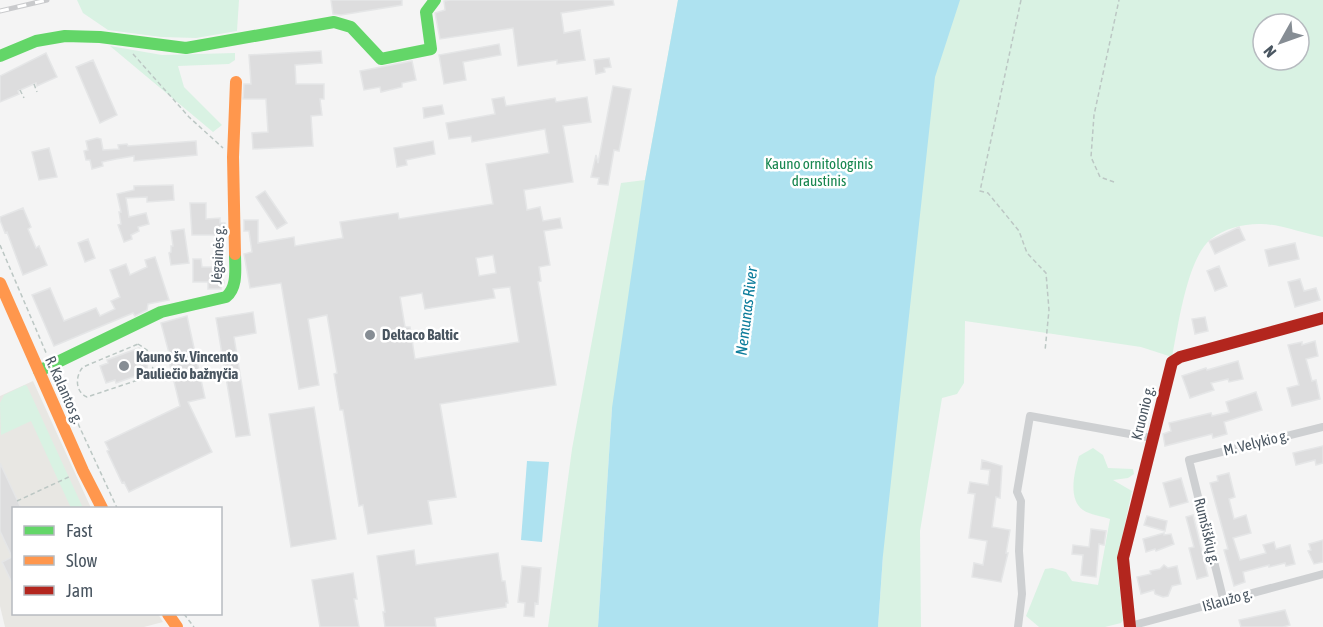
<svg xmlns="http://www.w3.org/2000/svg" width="1323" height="627" font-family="'Asap Condensed',sans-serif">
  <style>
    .commercial { fill: #e8e7e3 }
    .green { fill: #d9f2e3; fill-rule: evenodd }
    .water { fill: #aee2f0 }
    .building { fill: #ddddde; stroke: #e5e6e7; stroke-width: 1.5; fill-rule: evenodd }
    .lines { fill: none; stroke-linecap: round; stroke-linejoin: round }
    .path { stroke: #bcc7c4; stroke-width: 1.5; stroke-dasharray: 4.5 3; stroke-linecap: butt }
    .street { stroke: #ced0d2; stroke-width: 8 }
    .fast { stroke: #63d668; stroke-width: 12 }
    .slow { stroke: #ff974d; stroke-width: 12 }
    .jam { stroke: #b3261e; stroke-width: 12 }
    .rail-casing { stroke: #c9cacc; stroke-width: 5 }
    .rail { stroke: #fff; stroke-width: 3; stroke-dasharray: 9; stroke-linecap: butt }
    .poi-dot { fill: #868d94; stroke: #fff; stroke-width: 2 }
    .labels { text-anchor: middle; stroke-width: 5; stroke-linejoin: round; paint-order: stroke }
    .park-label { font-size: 15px; fill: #17864f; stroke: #fff }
    .street-label { font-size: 15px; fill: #4a5661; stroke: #fff }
    .poi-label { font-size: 15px; font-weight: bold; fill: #4a5661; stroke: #fff; text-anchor: start }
    .water-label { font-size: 16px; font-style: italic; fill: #0c7c9b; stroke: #fff }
  </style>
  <rect width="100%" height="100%" fill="#f4f4f4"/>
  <!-- commercial -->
  <path class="commercial" d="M33,381l58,127h-77v106h144l5,8 -19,5h-139l-5,-21v-210z"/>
  <!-- green -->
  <path class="green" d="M77,0h162l-2,31 -41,7 -35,-1 -53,-7 -25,-17z
    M678,0h645v237c-18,-3 -47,-14 -64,-13 -17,0 -35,5 -48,15 -24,19 -33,88 -39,118l-31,-10 -176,-26 -1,62 -7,11 -15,4 -22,133 1,96h-43l5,-72 -271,-147 -14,219h-50l24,-178 49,-266 24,-3zM1263,24h36v36h-36z
    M110,46l52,9 73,-2v7l-6,4 -51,2 6,21 38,38 -9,7z
    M25,385l2,1 56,122h-12l-40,-87 -30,14 -1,-32 4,-8z
    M1093,448l10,7 5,13 25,1 1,5 -6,4 -15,2 19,11 -15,70 6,59 -2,3 -16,4h-66l-13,-11 19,-47 7,-1 14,4 6,9 26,4 12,-66c-8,-3 -20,-4 -27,-9 -16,-11 -8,-40 -4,-54z"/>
  <!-- water -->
  <path class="water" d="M678,0h282l-25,77 -52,478 -5,72h-280l14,-219 33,-228z
    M527,461l22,1 -7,80 -21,-2z"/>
  <!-- building -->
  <path class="building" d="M331,0h71v5l-61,10 -8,-1z
    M450,0h163l1,5 -53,8 3,20 16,-3 5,30 -28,4v-4l-39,6 -5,-38 -73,11 -5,-26 10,-3 -1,-9z
    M499,44l2,11 -38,7 3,18 -22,4 -5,-29z
    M321,51l1,12 -27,2 1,19h28v15h-4l2,16 -11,1 2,30 -60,3 -1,-16 16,-1 -2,-33h-23l1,-15h7l-2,-29z
    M46,53l11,24 -20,9 -1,-3 -18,8 1,3 -19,8v-26z
    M609,58l2,9 -7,1 1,4 -9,2 -2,-14z
    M93,60l24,55 -17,8 -24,-56z
    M412,61l4,19 -14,3v4l-21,5 -1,-5 -16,3 -4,-19z
    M613,86l18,3 -12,62 -5,-1 -6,35 -10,-1 1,-6 -8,-1 5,-22 2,8z
    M504,97l2,9 49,-8 1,4 31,-5 4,25 -28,4 10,56 -49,8 3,20 13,-3 3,14 17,-3 2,10 -18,3 6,34 -11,2 2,14 -3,1 18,103 -116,19 16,93 -28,4 4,23 -64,10 -5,-29 -4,1 -16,-96h-3l-6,-36 3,-1 -10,-58 -19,4 11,66 -20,4 -18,-106 -31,5 -6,-34 8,-2 -3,-21h-5v-11h14v23l36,-6 1,9 48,-8 -3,-16 58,-9 1,6 94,-15 -7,-40 63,-11 -4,-24 -73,13 -1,-6 -22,3 -3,-16 49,-9 -3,-15zM493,255l3,18 -17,3 -3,-18zM510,287l9,55 -104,17 -5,-32h-5l-5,-30 22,-4 3,16 70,-11 -2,-9z
    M442,105l2,9 -20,4 -1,-10z
    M97,138l4,1 2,11 16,-1 -1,-4 9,-1 1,2 68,-5 1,14 -63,6v-5l-18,3 -14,3 1,4 -11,3 -2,-9h-4l-2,-9 4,-1 -2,-9z
    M433,141l2,13 -29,6 1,5 -10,2 -3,-19z
    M49,148l8,29 -18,3 -7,-28z
    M173,185l1,15 -27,2v-5l-21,1 3,19 17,-4 3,11 -11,3 1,4 -8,4 1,4 -8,3 -6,-17 3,-1 -2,-12h2l-4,-18 17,-4v-4z
    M265,191l22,32 -10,6 -21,-32z
    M190,203h16v16l14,-1v5h5l1,12h-34z
    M23,208l8,19 -3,2 8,19 3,-2 8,19 -24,10 -16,-43 -2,1 -5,-13v-3z
    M1239,227l6,13 -30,14 -6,-13z
    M184,229l5,34 -18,2 -2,-12 2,-1v-6h2l-2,-15z
    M88,239l7,19 -10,4 -7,-19z
    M1295,243l4,16 -30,7 -4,-16z
    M155,257l14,43 -21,4 -1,6 -12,6 -2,-3 -79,33 -22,-51 18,-7 14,33 32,-13 4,8 15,-7 -4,-8 9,-4 -10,-27 16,-6 4,11 17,-8 -2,-7z
    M193,259h8l1,8h19l3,16h-3v6h-13v-7h-15z
    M1219,266l8,20 -12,5 -8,-20z
    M1300,279l4,12 12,-3 4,12 -25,7 -7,-25z
    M253,312l3,21 -22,4 16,98 -14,2 -20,-119z
    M187,316l18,82 -17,4 24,50 -83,40 -5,-10 -2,1 -15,-32 2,-1 -4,-8 75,-36 -13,-53h2l-8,-30z
    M1205,317l3,14 -13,3 -3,-15z
    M1315,341l3,15 -12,3 6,22 4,-1 4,19 -28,7 -5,-18 12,-3 -11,-40 14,-3v3z
    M139,348l9,10 -1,14 -31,11 -1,-3 -9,3 -6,-17 8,-3 -1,-3z
    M1238,361l5,18 -14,3 -1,-3 -17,4 3,7 -24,8 -8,-22 24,-8 1,2z
    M1256,392l6,18 -38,12 3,12 -14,4 -1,-4 -47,12 -2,-12 8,-3 -2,-8 42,-10 1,3 17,-4 -3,-10z
    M314,407l22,132 -45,8 -22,-133z
    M1323,446v17l-7,2 -1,-5 -19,5 -3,-12z
    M982,460l20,6 -2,32 -4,-1 -4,30 18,3 -4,23h2l-7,29 -29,-5 2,-14 9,2 4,-24 -18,-3 6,-44 -7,-1 2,-11 18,3 2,-15 -9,-1z
    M0,463l21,45h-7v79l-12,-25 10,-5 -12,-26z
    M1229,473l6,24 -6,2 5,20 12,-4 5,18 -18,5 7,22 26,-7 -3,-8 11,-3 2,7 14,-4 5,19 -9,2 -1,-3 -16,4v-2l-26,7 2,10 -11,4 -10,-36 4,-1 -18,-66 8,-2 -1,-5z
    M1181,478l7,24 -18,5 -7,-24z
    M1193,515l15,61 -11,3 -8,-31 5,-1 -8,-30z
    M1147,516l20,5 -2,10 -21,-6z
    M1091,529l15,2 -2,14 -5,-1 -3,33 -15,-2 2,-20 -11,-1 1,-9 16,2z
    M1164,533v2l7,-1 3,10 -18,7 -1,-2 -9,3 -3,-13z
    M1323,540v22l-9,2 -6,-13 3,-1 -2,-6z
    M414,550l2,15 82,-12 4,28h3l3,22h-2v4l-71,11 1,9h-51l-2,-15h2l-8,-56z
    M1164,565l4,3 9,-2 4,18 -9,2 -4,10 -5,1 -8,-3 -1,-4 -13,4 -4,-17 14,-3 -1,-3 10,-2z
    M522,566l19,2 -3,36 -3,-1 -1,14 -10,-1 1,-13 -7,-1z
    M353,573l4,26h-3l5,28h-39l-8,-47z
    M1285,610l5,15 -7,2h-42l-2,-7z"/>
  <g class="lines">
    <!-- path -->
    <path class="path" d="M1021,0l-41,191 8,2 31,38 8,22 19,20 3,37 -4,41
      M133,54l56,63 34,31
      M34,84l3,8
      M20,90l4,8
      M1114,182l-14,-5 -9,-20 3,-42 25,-115
      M0,245l47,110
      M138,344l9,6 7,10 -2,11 -5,6 -60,20c-12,-5 -12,-21 -4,-30z
      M56,376l61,132
      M17,501l54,-25
      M184,614l10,13"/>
    <!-- street -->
    <path class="street" d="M1224,602l-35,-142 134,-33
      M1130,626l193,-52
      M1018,627l4,-33 -3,-43 2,-50 -4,-9 13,-76 122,22"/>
    <!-- fast -->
    <path class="fast" d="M0,56l36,-15 29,-5 35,1 86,11 148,-26 17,5 30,32 50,-10 -5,-37 9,-12
      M39,371l122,-59 65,-15c12,-10 9,-28 9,-43"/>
    <!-- slow -->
    <path class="slow" d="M235,254l-2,-97 3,-75
      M0,283l83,188 19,37
      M168,614l9,13"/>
    <!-- jam -->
    <path class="jam" d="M1130,627l-7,-69 49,-196 8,-5 143,-39"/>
    <!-- rail casing -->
    <g class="rail-casing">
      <path id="rail" d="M0,11l47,-11"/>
    </g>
    <!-- rail -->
    <use href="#rail" class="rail"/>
  </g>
  <!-- markers -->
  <g class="poi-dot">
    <circle cx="370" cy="335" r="6"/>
    <circle cx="124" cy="366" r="6"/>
  </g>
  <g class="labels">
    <!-- park labels -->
    <g class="park-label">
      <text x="819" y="169">Kauno ornitologinis<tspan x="819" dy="17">draustinis</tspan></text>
    </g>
    <!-- street labels -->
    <g class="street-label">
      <text transform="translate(218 255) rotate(-87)" y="5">Jėgainės g.</text>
      <text transform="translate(64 390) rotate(66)" y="5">R. Kalantos g.</text>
      <text transform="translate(1143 413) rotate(-76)" y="5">Kruonio g.</text>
      <text transform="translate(1256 443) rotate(-14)" y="5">M. Velykio g.</text>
      <text transform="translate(1207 531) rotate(76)" y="5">Rumšiškių g.</text>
      <text transform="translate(1227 600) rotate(-16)" y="5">Išlaužo g.</text>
    </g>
    <!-- poi labels -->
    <g class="poi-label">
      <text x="382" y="340">Deltaco Baltic</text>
      <text x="136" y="362">Kauno šv. Vincento<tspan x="136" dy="17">Pauliečio bažnyčia</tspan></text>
    </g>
    <!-- water labels -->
    <g class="water-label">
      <text transform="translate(746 311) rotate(-83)" y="6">Nemunas River</text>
    </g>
  </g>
  <!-- legend -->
  <rect x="12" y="507" width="210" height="108" fill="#ffffff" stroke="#b7bbc0" stroke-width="1.5"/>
  <rect x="24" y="526" width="30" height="9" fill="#63d668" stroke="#b7bbc0" stroke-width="1.5"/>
  <text x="66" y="537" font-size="18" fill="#4a5661">Fast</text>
  <rect x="24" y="556" width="30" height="9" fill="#ff974d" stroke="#b7bbc0" stroke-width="1.5"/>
  <text x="66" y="567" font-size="18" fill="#4a5661">Slow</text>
  <rect x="24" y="586" width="30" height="9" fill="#b3261e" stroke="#b7bbc0" stroke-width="1.5"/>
  <text x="66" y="597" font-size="18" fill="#4a5661">Jam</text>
  <!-- north arrow -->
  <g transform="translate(1281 42) rotate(230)"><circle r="28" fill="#ffffff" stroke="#b7bbc0" stroke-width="1.5"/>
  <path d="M0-4.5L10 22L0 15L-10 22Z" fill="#868d94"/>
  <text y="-9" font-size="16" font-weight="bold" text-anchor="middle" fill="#4a5661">N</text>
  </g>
</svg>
